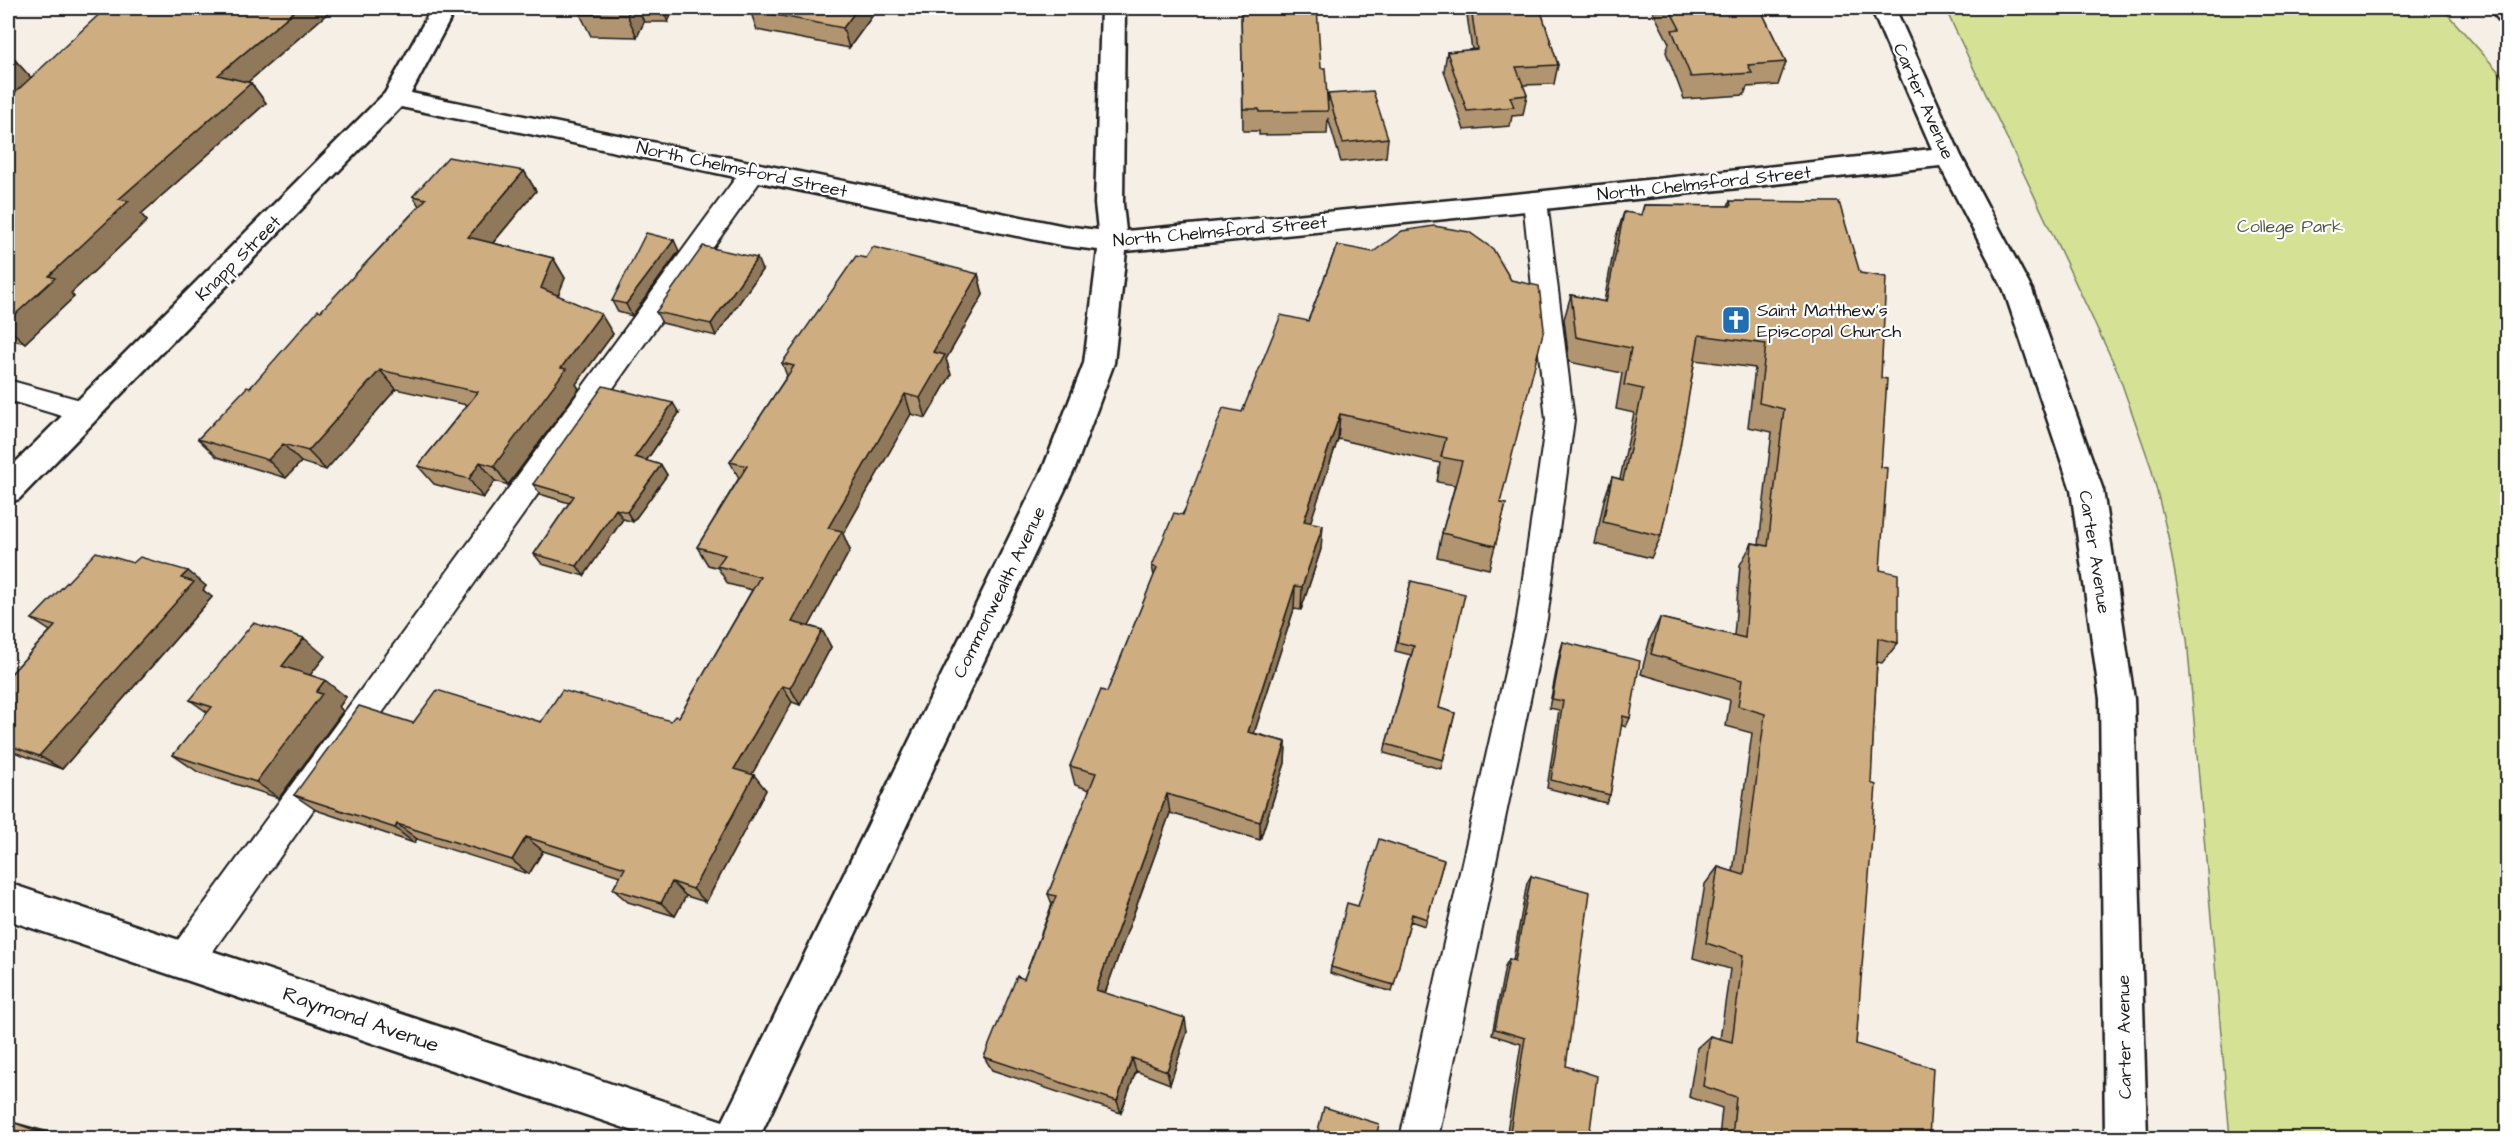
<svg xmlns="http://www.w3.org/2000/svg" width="2515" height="1146" font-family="'Architects Daughter',sans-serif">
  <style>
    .green { fill: #d5e295; stroke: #787f58; stroke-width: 1.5 }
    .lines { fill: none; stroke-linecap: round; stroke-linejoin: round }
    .lane-casing { stroke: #1c1c1c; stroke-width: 4 }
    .street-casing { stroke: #1c1c1c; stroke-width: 5 }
    .lane { fill: #fff; fill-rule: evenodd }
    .street { fill: #fff; fill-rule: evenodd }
    .wall { fill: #b1956f; stroke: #1c1c1c; stroke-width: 1.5 }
    .shaded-wall { fill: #90795a; stroke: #1c1c1c; stroke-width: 1.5 }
    .building { fill: #cead81; stroke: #1c1c1c; stroke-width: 1.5 }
    .labels { text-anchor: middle; stroke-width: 4.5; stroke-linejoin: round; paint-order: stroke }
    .street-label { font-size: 18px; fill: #1c1c1c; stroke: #fff }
    .park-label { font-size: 18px; fill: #545740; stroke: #fff }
    .poi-label { font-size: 18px; fill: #1c1c1c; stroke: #fff; text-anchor: start }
    .near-street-label { font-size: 21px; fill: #1c1c1c; stroke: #fff }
  </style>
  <rect width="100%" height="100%" fill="#f5efe6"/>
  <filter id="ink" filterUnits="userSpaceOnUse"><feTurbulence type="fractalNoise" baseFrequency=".0167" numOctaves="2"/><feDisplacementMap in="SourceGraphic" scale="12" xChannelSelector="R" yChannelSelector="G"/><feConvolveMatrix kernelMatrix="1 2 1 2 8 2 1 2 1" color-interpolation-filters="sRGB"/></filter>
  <g filter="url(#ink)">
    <!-- green -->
    <path class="green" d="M1945,8h497l65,73v1057h-277l-43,-499 -19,-103 -17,-69 -34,-97z"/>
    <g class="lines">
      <!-- lane casing -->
      <g class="lane-casing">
        <path id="lane" d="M754,163l9,2 3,6 -3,6 -565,795 -13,6 -13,-6 -5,-12 5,-12 573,-783z
          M1535,192l9,3 3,6 27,219 -27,199 -109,519h-38l117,-519 29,-199 -23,-219 3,-6z
          M8,380l87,24 4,8 -4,8 -10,3 -77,-23z"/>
      </g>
      <!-- street casing -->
      <g class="street-casing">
        <path id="street" d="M432,8h24l-45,85 654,133 33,4 -3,-26 6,-196h24l-2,196 3,27 409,-39 397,-43 -61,-141h24l66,148 71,134 71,200 31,209 13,439h-42l-5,-439 -29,-209 -67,-200 -64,-124 -405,44 -409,41 -12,112 -38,103 -317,672h-105l-646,-218v-37l715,238 321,-655 40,-103 14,-113 -33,-4 -664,-139 -382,392 -11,4v-33l377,-377z
          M2489,8h19v14l-9,-2z"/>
      </g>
      <!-- lane -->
      <use href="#lane" class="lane"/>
      <!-- street -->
      <use href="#street" class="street"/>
    </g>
    <!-- wall -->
    <path class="wall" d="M583,8h91l-6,14h-24l-7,15 -46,-1 -11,-22z
      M878,8l-29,40 -92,-18 -7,-20z
      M1241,8l80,60 7,34v-8l60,44 -2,19 -45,5 -13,-44 -1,16 -68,1v-4h-16z
      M1466,8h74l18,57 -4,19 -31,1 4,10 -4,20 -11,1 -2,10 -46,4 -20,-59 3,-19 25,-2z
      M1651,8h109l26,54 -8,23 -31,2 -3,8 -60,4 -18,-47 3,-9z
      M329,12l-81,70 3,1 15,20 -125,111 6,7 -76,72 3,4 -49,46 -17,-4v-281l7,2 15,17z
      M524,171l12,20 -43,52 60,15 12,20 -7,17 55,39 -37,50 3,5 -71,96 -13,-4 -12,17 -49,-14 -16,-18 49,-61 -71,-16 -70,81 -25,-8 -15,16 -69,-21 -19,-18 52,-51 169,-182 -6,-10z
      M1730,201l151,177v89l-1,103 18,73 -16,20 -5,-1 -21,382 73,94h-210l3,-30 -33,-11 8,-49 13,-12 10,3 10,-70 -37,-11 12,-74 13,-17 15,5 19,-139 -26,-7 4,-26 -89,-26 9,-35 10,-21 74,18 6,-71 12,-22 7,1 13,-112 -24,-5 7,-59 -60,-8 -34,176 -10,22 -56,-14 9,-44 8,-23 8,2 14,-66 -18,-4 6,-36 -53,-11 -5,-43 7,-24 33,7 12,-65 8,-25 17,3 3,-10 84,1z
      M1337,245l163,258 6,1 -17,65 -52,-12 5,-24 13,-48 -18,-3 3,-19 -102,-24 -28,83 11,27 -20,61 -7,-1 -40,124 32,9 -1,21 -25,77 -90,-27 -65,180 82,39 -17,52 -34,-13 -15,42 -129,-43 -8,-13 40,-78 28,-75 -4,-10 42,-104 -15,-5 -5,-19 37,-74 47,-116 -2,-10 90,-154 66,-91z
      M679,251l-47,65 -14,-4 -6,-11z
      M866,258l112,16 5,21 -37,64 5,16 -25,43 -15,-4 -68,120 7,16 -41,76 13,4 9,17 -31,58 -8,-3 -40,72 14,16 -60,112 -20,-6 -11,20 -47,-14 -15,-13 7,-13 -77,-25 -14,23 -112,-35 -3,4 -98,-33 -22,-15 119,-72 258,-2 8,-4 73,-127 -24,-6 -10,-16 -10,-3 -11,-18 42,-69 -9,-16 57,-86 -5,-13z
      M762,270l-46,66 -54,-13 -6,-11z
      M679,413l-33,48 15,4 6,10 -34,47 -10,-3 -39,57 -42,-12 -8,-10 35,-51 -29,-9 -7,-10z
      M133,563l55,8 18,15 -3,4 9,7 -150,172 -54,-19v-73l42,-46 -18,-12z
      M1411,581l28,127 16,5 -14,56 -57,-16 2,-9 25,-89 -16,-4z
      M1563,642l67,76 -4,9 -5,-2 -11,70 -4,8 -59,-15 12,-78 -10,-2 11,-56z
      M325,656l-15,19 36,22 -7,10 4,4 -64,87 -81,-26 -25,-17 35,-42 -18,-13z
      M1444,860l-19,66 -15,-5 -18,71 -62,-19 1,-6 27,-61z
      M1531,876l35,190 23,72h-83l15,-94 -29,-9 13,-69 4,-7 4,1 14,-77z"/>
    <!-- shaded-wall -->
    <path class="shaded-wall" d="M298,8h33l-2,4 -96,83 -15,-20z
      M631,8h7l6,14 -7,15 -10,-22z
      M662,8h12l-6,14z
      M858,8h20l-29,40 -6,-20z
      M15,60l18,20 -25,24v-37z
      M251,83l15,20 -125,111 6,7 -76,72 3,4 -49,46 -17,-15v-7l111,-122z
      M524,171l12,20 -55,66 -13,-20z
      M674,240l5,11 -47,65 -6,-12z
      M553,258l12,20 -12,30 -12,-20z
      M757,258l5,12 -46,66 -5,-12z
      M978,274l5,21 -37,64 5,16 -25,43 -6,-20 13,-46z
      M601,314l12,20 -37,50 3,5 -71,96 -14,-19 67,-98z
      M380,370l16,19 -70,81 -18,-19z
      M905,394l6,20 -68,120 7,16 -48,89 -10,-17 36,-94z
      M673,403l6,10 -38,55 -6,-11z
      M1340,414l-2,25 -35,106 1,-24z
      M283,444l18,18 -15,16 -18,-18z
      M480,462l15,19 -12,17 -14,-19z
      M661,465l6,10 -34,47 -6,-10z
      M616,509l7,10 -39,57 -7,-10z
      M1323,525l-2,24 -20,61 1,-23z
      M188,571l18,15 -3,4 9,7 -150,172 -23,-13 142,-178z
      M1295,586l-1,23 -46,143v-20z
      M822,630l9,17 -31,58 -10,-17z
      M304,638l21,18 -22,28 -21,-18z
      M325,680l21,17 -7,10 4,4 -64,87 -23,-16 60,-90z
      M782,686l10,16 -46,83 -12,-16z
      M1286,742l-1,21 -25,77v-18z
      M754,775l12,15 -60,112 -13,-13z
      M1167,794l3,19 -69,191 -5,-14z
      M397,824l20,15 -3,4 -19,-15z
      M526,837l17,14 -14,23 -17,-14z
      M672,882l14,14 -11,20 -14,-13z
      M1185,1018l2,14 -17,52 -3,-13z
      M1132,1058l4,13 -15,42 -4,-12z
      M12,1122l33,9 21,7h-9z"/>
    <!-- building -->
    <path class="building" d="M106,8h192l-80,67 33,8 -132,116 10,2 -80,75 6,2 -47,43v-222z
      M583,8h48l-4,7 -47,-1z
      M751,8h107l-15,20 -93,-18z
      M1241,8h76l4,60h4l3,43 -69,1v-3h-16z
      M1471,8h69l18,57 -42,2 11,28 -17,2 4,10 -47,4 -20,-59 30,-3z
      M1669,8h91l26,54 -38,3 4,8 -61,4 -19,-47 8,-1z
      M8,58l7,2 -7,7z
      M1373,91l15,47 -45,5 -15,-49z
      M448,157l76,14 -56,66 85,21 -12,30 60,26 -40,54 5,1 -72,97 -14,-4 -11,17 -51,-13 60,-74 -98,-22 -72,81 -25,-7 -15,16 -70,-21 49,-52 3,1 68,-78 3,1 105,-112 -13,-3z
      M1730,201l109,1 21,71 26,4 -5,101 6,1 -6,88 6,1 -7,102 18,4v69l-20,-5 -7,145 5,2 -20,259 77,24 -4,70h-197l4,-41 -33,-11 7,-50 22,6 11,-87 -37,-12 12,-76 26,8 21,-161 -27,-8 4,-26 -91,-26 9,-36 85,20 7,-95 16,3 16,-137 -25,-6 7,-59 -67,-9 -19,112 -19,89 -58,-14 9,-45 11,3 20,-91 -19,-4 7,-37 -55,-11 -5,-42 35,7 18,-90 18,3 2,-10 87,1z
      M1434,226l35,6 24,17 18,31 28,6 5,43 -44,174 6,1 -11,42 -53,-13 20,-72 -21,-4 5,-19 -106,-24 -36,107 19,4 -21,62 -7,-1 -47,146 38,10 -26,80 -93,-28 -71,196 89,28 -18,53 -35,-13 -15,43 -133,-44 33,-81 7,3 32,-83 -8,-2 48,-121 -26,-7 31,-76 6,2 50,-124 -5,-2 22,-53 9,2 40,-107 19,4 39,-97 27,6 29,-76 36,7 29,-21z
      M646,233l28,7 -48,64 -14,-3z
      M703,246l54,12 -46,66 -55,-12z
      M873,247l105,27 -45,78 12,3 -25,43 -15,-4 -77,134 14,3 -50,91 30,8 -32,58 -8,-2 -48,83 20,6 -61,114 -21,-7 -11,21 -48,-14 12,-21 -99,-31 -14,23 -115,-36 -2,4 -101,-33 65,-89 54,17 24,-33 104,32 21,-32 109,31 4,-5 4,1 81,-140 -43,-11 8,-11 -28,-8 50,-81 -17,-4 64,-96 -12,-3 74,-107 10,2z
      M603,386l70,17 -38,54 26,8 -34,47 -11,-3 -39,57 -43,-12 40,-58 -41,-12z
      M96,552l37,11 7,-6 48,14 -7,7 13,4 -155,174 -31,-11v-68l47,-51 -23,-7z
      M1411,581l54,13 -26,114 16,5 -12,47 -57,-16 28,-98 -17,-4z
      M253,623l51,15 -22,28 43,14 -9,12 6,2 -66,88 -83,-27 39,-48 -22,-7z
      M1563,642l77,19 -10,57 -7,-2 -13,79 -59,-15 12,-79 -11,-2z
      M1379,839l65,21 -17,59 -15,-5 -18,71 -63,-18 16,-64 11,3z
      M1531,876l59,16 -24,174 31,10 -8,62h-80l16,-100 -30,-9 14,-70 6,2z
      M1324,1107l55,17 -3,14h-60z
      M12,1122l45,16h-49v-9z"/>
  </g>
  <!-- icons -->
  <defs>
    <g id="church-square" transform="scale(1.5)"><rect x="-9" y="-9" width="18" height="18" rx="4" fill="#1f6fb2" stroke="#fff"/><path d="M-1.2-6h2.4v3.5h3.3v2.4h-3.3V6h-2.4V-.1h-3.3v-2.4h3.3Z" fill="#fff"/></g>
  </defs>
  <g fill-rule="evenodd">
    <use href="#church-square" x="1736" y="320"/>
  </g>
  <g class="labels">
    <!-- street labels -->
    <g class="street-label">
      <text transform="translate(1924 101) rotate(66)" y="6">Carter Avenue</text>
      <text transform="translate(742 169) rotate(12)" y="6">North Chelmsford Street</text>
      <text transform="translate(1704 183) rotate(-6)" y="6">North Chelmsford Street</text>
      <text transform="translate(1220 231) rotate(-5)" y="6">North Chelmsford Street</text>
      <text transform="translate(238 258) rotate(-45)" y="6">Knapp Street</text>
      <text transform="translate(2095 552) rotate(81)" y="6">Carter Avenue</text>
      <text transform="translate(999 592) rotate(-64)" y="6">Commonwealth Avenue</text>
      <text transform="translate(2124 1037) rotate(-91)" y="6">Carter Avenue</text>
    </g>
    <!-- park labels -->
    <g class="park-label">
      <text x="2290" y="232">College Park</text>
    </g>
    <!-- poi labels -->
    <g class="poi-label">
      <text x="1757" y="316">Saint Matthew's<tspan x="1757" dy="21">Episcopal Church</tspan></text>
    </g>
    <!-- near-street labels -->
    <g class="near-street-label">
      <text transform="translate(361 1019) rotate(19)" y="7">Raymond Avenue</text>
    </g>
  </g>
  <!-- margin -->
  <rect width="2515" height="1146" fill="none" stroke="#fff" stroke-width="30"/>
  <rect x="15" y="15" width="2485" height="1116" fill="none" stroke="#1c1c1c" stroke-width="2" filter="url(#ink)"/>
</svg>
